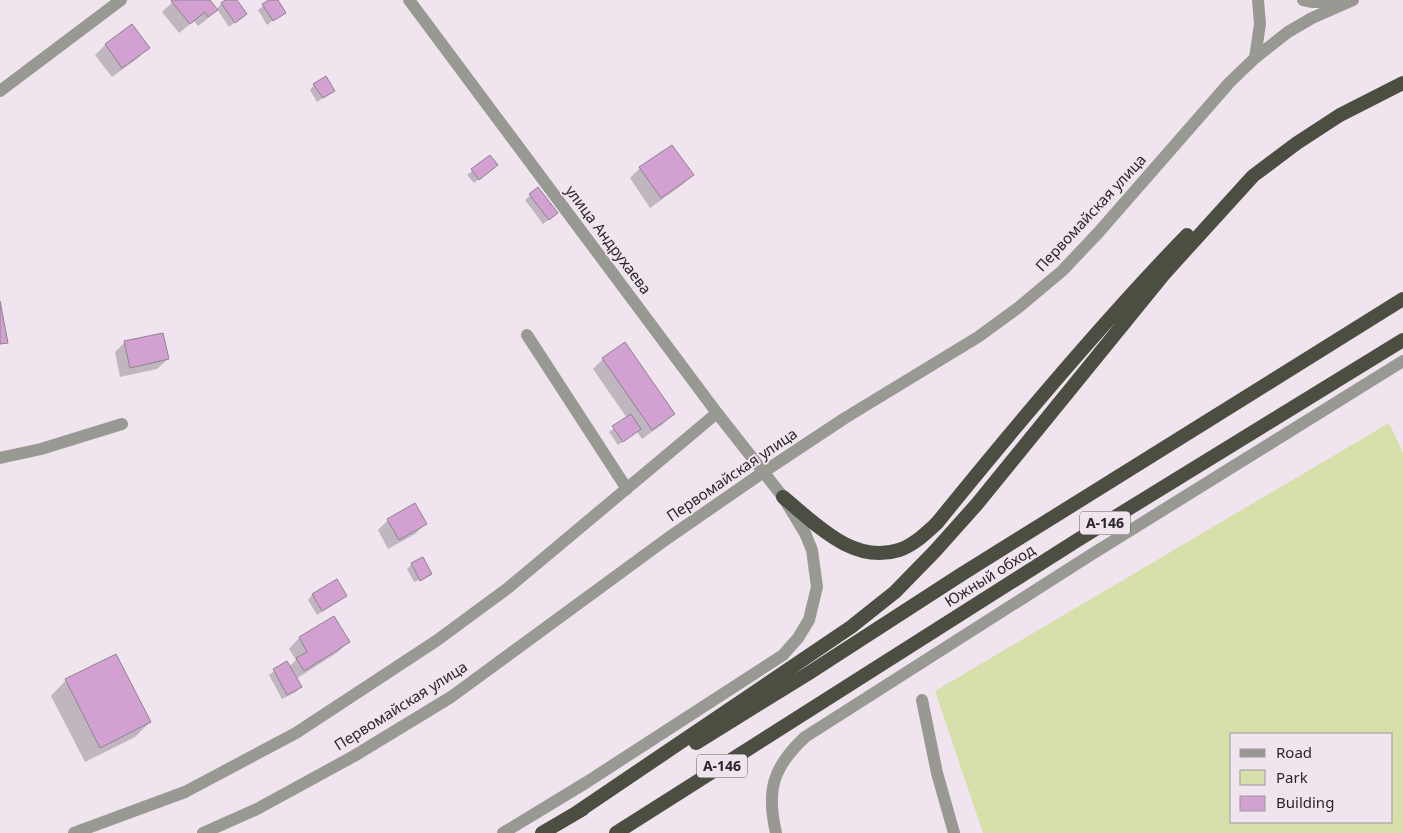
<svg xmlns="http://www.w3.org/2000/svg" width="1403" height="833" font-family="'Noto Sans',sans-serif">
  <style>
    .green { fill: #d7dfab; fill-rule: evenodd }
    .shadow { fill: #0003 }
    .building { fill: #d3a0d2; stroke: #8d838d }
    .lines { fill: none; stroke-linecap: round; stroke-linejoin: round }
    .service { stroke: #989993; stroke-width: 12 }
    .minor { stroke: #989993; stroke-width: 12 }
    .trunk { stroke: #4c4e42; stroke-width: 14 }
    .labels { text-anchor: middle; stroke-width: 4; stroke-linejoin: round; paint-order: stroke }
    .shield { fill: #f0e4ef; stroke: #655f65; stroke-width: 1 }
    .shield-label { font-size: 14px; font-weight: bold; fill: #2a262a }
    .street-label { font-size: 15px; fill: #2a262a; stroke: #f0e4ef }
  </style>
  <rect width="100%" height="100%" fill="#f0e4ef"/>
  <!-- green -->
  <path class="green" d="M1389,423l14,30v380h-420l-48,-142zM1232,734h160v88h-160z"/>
  <!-- shadow -->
  <path class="shadow" d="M175,0h34l7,10 5,-6 7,-4h7l10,14 -16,13 -12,-18 -11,11 -8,6 -4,-5 -15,12 -17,-21z
    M271,0h5l8,12 -17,13 -9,-15z
    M132,26l16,22 -10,10 -26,19 -17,-22 10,-10z
    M314,85l20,6 -17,11 -7,-12z
    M671,146l21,29 -10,10 -32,23 -20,-30 10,-10z
    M490,157l2,12 -18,14 -7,-8z
    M538,189l14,28 -9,7 -18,-24z
    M125,342l43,17 -11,10 -37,8 -5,-25z
    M603,359l70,55 -10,10 -21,15 -5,-7 -19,13 -9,-13 18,-14 -34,-49z
    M388,520l37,4 -10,10 -27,15 -10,-19z
    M412,564l18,10 -4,4v-2l-12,6 -7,-13z
    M336,580l10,15 -5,5 -24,15 -9,-15 4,-5z
    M333,618l15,24 -10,10 -42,27 4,8 -4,5 -14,7 -13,-24 18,-13 2,5 7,-7 -7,-11 10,-11z
    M66,680l84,42 -15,15 -50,25 -34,-66z"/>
  <!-- building -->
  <path class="building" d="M173,0h37l8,10 -10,7 -3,-5 -15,12 -19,-23z
    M225,0h12l10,14 -12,9 -14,-20z
    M269,0h9l8,13 -13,8 -11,-17z
    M132,24l18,24 -28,20 -17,-24z
    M326,76l9,15 -12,7 -10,-14z
    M672,145l22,30 -33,23 -22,-31z
    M490,155l8,10 -19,15 -8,-11z
    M538,187l20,26 -9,7 -20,-26z
    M0,301l8,42 -8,1z
    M163,333l6,26 -39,9 -6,-27z
    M625,342l50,72 -23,16 -50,-72z
    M631,414l10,15 -18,13 -11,-16z
    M415,503l12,21 -28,16 -12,-21z
    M423,557l9,17 -12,7 -9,-18z
    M337,579l10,17 -25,15 -10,-17z
    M334,616l16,26 -46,29 -8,-13 11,-6 -8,-15z
    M116,654l35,68 -51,26 -35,-69z
    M287,661l15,26 -15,8 -14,-26z"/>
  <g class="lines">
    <!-- service -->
    <path class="service" d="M527,335l100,154
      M0,458l41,-9 81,-25
      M922,700l15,73 17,60
      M74,833l111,-41 111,-59 140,-92 72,-53 209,-175"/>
    <!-- minor -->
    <path class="minor" d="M409,0l308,413 66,84 22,36 7,17 5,37 -8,33 -11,18 -15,17 -196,127 -84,51
      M1303,0l10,2h30
      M1255,58l5,-34 -2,-24
      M0,91l121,-91
      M203,833l54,-24 97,-53 97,-59 217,-159 94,-65 83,-55 133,-81 41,-30 43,-36 36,-38 132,-151 25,-24 33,-26 24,-14 41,-18
      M776,833c-10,-43 -3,-66 29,-96l284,-181 314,-195"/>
    <!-- trunk -->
    <path class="trunk" d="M783,497c32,26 70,68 116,53 15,-5 27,-17 38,-27 80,-99 162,-197 250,-288
      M696,743l113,-70 153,-99 441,-275
      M576,813l275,-186 44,-35 40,-41 42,-47 187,-230 89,-98 44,-33 43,-28 63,-32
      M542,833l41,-24
      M616,833l460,-292 327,-201"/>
  </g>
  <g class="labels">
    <!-- shield labels -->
    <g class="shield">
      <rect x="1080" y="511.5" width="50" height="23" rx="4"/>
      <rect x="697" y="754.5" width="50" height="23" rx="4"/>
    </g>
    <g class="shield-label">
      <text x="1105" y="528">А-146</text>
      <text x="722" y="771">А-146</text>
    </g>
    <!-- street labels -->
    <g class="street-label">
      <text transform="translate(1091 213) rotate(-47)" y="5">Первомайская улица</text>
      <text transform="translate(608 240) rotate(53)" y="5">улица Андрухаева</text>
      <text transform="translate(732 475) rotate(-34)" y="5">Первомайская улица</text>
      <text transform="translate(990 576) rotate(-32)" y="5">Южный обход</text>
      <text transform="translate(401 706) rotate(-32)" y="5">Первомайская улица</text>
    </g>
  </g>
  <!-- legend -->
  <rect x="1230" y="733" width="162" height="90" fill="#f0e4ef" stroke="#a198a0"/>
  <rect x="1240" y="749" width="25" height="8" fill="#989993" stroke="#a198a0"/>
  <text x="1276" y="758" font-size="15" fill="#2a262a">Road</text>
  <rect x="1240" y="770" width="25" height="15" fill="#d7dfab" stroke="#a198a0"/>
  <text x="1276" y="783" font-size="15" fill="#2a262a">Park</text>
  <rect x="1240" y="796" width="25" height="15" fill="#d3a0d2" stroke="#a198a0"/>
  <text x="1276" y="808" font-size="15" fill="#2a262a">Building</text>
</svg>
